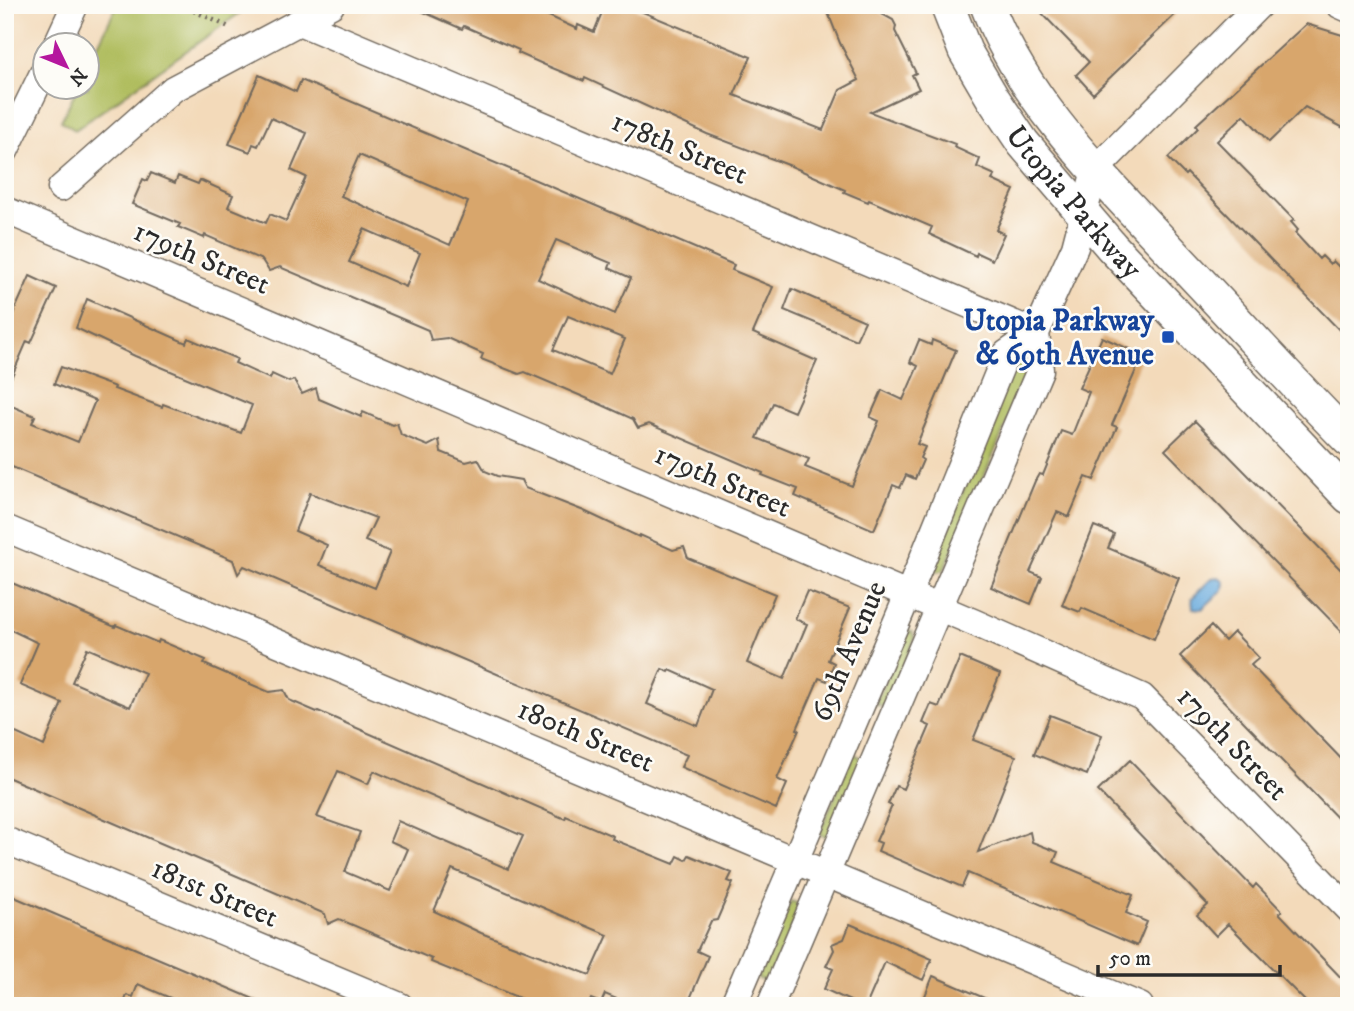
<svg xmlns="http://www.w3.org/2000/svg" width="1354" height="1011" font-family="'IM FELL DW Pica',serif">
  <style>
    .green { fill: #b0bd5f; stroke: #6e7445; stroke-width: 2 }
    .water { fill: #6aabdd; stroke: #4a6b84; stroke-width: 2 }
    .building { fill: #d8a66c; fill-rule: evenodd }
    .lines { fill: none; stroke-linecap: round; stroke-linejoin: round }
    .minor-casing { stroke: #71685d; stroke-width: 29 }
    .major-casing { stroke: #71685d; stroke-width: 36 }
    .path { stroke: #71685d; stroke-width: 4.5; stroke-dasharray: 2 5; stroke-linecap: butt }
    .minor { stroke: #fff; stroke-width: 26 }
    .major { stroke: #fff; stroke-width: 33 }
    .transit-dot { fill: #1a4fb4; stroke: #fdfcf7; stroke-width: 2.5 }
    .labels { text-anchor: middle; stroke-width: 5; stroke-linejoin: round; paint-order: stroke }
    .street-label { font-size: 30px; fill: #2b2b2b; stroke: #fdfcf7 }
    .transit-label { font-size: 30px; font-weight: bold; fill: #164399; stroke: #fdfcf7; text-anchor: end }
  </style>
  <rect width="100%" height="100%" fill="#fdfcf7"/>
  <filter id="ink" filterUnits="userSpaceOnUse"><feTurbulence type="fractalNoise" baseFrequency=".0143" numOctaves="2"/><feDisplacementMap in="SourceGraphic" scale="14" xChannelSelector="R" yChannelSelector="G"/><feConvolveMatrix kernelMatrix="1 2 1 2 8 2 1 2 1" color-interpolation-filters="sRGB"/></filter>
  <filter id="wash" filterUnits="userSpaceOnUse"><feTurbulence type="fractalNoise" baseFrequency=".00686" numOctaves="4" result="noise"/><feDisplacementMap in="SourceGraphic" scale="28" xChannelSelector="R" yChannelSelector="G"/><feGaussianBlur stdDeviation="1.57" result="paint"/><feColorMatrix in="noise" values="0 0 0 0 0 0 0 0 0 0 0 0 0 0 0 0 0 1.4 0 .05"/><feComposite in="paint" operator="in"/></filter>
  <g filter="url(#wash)">
    <rect width="100%" height="100%" fill="#f3daba"/>
    <!-- green -->
    <path class="green" d="M117,5h134l-176,125 -14,-9 16,-33h11v-22z
      M1021,358l7,1 3,8 -87,203 -6,2 -6,-3 82,-205z
      M907,631l5,1 3,6 -27,64 -5,4 -8,-2z
      M853,754l6,2 2,7 -30,71 -6,3 -6,-3z
      M791,901l6,2 3,7 -31,68 -6,3 -6,-3z"/>
    <!-- water -->
    <path class="water" d="M1219,577l5,5 -1,8 -21,19 -9,-1 -1,-10 20,-20z"/>
    <g id="blocks">
      <!-- building -->
      <path class="building" d="M408,5h117l52,24 1,-4 16,7 11,-27h21l125,52 -17,38 89,35 17,-40 19,-10 -19,-37 -15,-38h53l4,9 11,6 3,6 -1,5 21,42 -4,2 7,14 -49,23 85,32 -1,3 26,12 -3,8 18,8 -3,5 22,10 -18,40 8,4 -12,26 -15,-7 -1,3 -47,-22 3,-7 -63,-27 -1,2 -24,-10 1,-2 -54,-24 -84,-32 -122,-56 -1,3 -39,-16 -27,-12 1,-3 -55,-24 -2,3z
        M1034,5h151l-92,89 -17,-19 13,-13z
        M1306,24l43,13v94l-44,-24 -36,35 -25,-27 -27,26 77,79 -3,2 7,8 -3,3 24,26 3,-3 8,8 3,-3 16,16v63l-162,-167 -2,2 -17,-17 30,-30 -2,-3z
        M259,75l37,17 5,-12 410,175 23,10 -2,5 41,17 -20,46 64,28 -23,51 -21,-9 -16,35 52,21 -4,8 47,19 27,-65 -9,-4 12,-27 21,10 15,-34 -8,-4 9,-22 12,5 1,-5 24,10 -39,94 8,3 -5,11 3,2 -8,19 -9,-4 -6,13 -7,-3 -19,45 -79,-34 3,-7 -36,-14 1,-2 -114,-49 -11,4 -5,-9 -33,-15 -75,-32 -6,2 -38,-15 2,-5 -36,-16 -16,2 -3,-10 -148,-63 -11,4 -7,-11 -57,-25 -1,3 -26,-11 2,-3 -48,-20 11,-25 4,2 4,-8 24,10 3,-7 20,8 2,-4 33,15 -5,12 38,16 4,-9 16,7 20,-44 -15,-7 16,-37 -36,-15 -13,28 -5,-2 -3,8 -21,-8zM359,155l109,47 -18,43 -109,-49zM364,229l56,24 -14,34 -57,-25zM556,240l55,23 -2,5 22,10 -16,36 -77,-35zM568,316l57,23 -15,35 -57,-24z
        M30,276l26,12 -25,55 -4,-2 -22,51v-60z
        M792,289l73,32 -9,19 -72,-30z
        M87,299l99,44 2,-5 49,21 -2,4 35,16 2,-5 17,8 5,-2 8,14 14,-6 3,11 42,18 2,-5 29,13 5,-2 4,12 27,11 11,-6 2,12 25,10 12,-3 7,12 12,5 24,4 4,8 59,23 55,26 1,-2 33,15 11,-3 4,11 87,36 -28,69 37,16 23,-55 -12,-5 12,-28 43,17 -22,52 6,3 -7,18 -8,-3 -22,51 2,1 -22,49 10,5 -11,25 -95,-42 6,-12 -443,-189 -6,8 -5,-14 -228,-96v-61l30,13 -3,7 46,19 17,-41 -41,-17 7,-17 54,20 -1,2 48,18 1,-3 78,29 11,-28 -117,-49 -59,-28zM310,493l66,25 -11,23 25,11 -15,36 -56,-23 8,-20 -32,-14zM662,669l7,3 1,-2 42,19 -14,37 -51,-22z
        M1102,337l36,16 -3,6 5,2 -28,64 5,2 -23,53 -8,-3 -17,40 -12,-5 -27,60 12,5 -11,27 -40,-17 44,-106 4,-7 4,1 18,-44 11,4 17,-43 -10,-4z
        M1195,421l154,157v61l-184,-189z
        M1094,526l20,8 -6,14 71,30 -25,61 -72,-31 -2,4 -18,-7z
        M5,580l110,47 1,-2 42,18 1,-3 47,20 -2,4 65,28 15,-2 5,10 28,12 1,-1 247,108 1,-3 47,20 -1,3 62,25 4,-8 8,4 3,-5 43,18 -4,8 5,2 -16,37 -6,1 -14,30 11,5 -21,50h-54l-28,-12 -4,9 -10,-4 -3,7h-49l-108,-44 1,-3 -93,-40 -11,5 -3,-10 -320,-138v-48l39,18 18,-43 -42,-18 18,-42 -33,-16zM87,648l58,25 -15,34 -58,-25zM338,771l30,13 6,-13 149,65 -15,33 -110,-48 -8,20 18,8 -18,42 -45,-19 15,-40 -43,-15zM452,869l156,66 -18,40 -109,-42 -47,-22z
        M1211,626l14,15 9,-9 25,26 -8,7 98,102v63l-169,-174z
        M960,657l40,17 -27,66 43,16 -38,96 52,-20 2,10 26,10 -4,10 79,33 -7,18 21,9 -10,24 -169,-73 -6,14 -84,-36 3,-8 -5,-2 16,-35 -4,-2 8,-18 7,3 27,-63 -7,-3 8,-19 8,3z
        M1050,715l52,20 -15,40 -53,-21z
        M1130,760l123,128 3,-4 26,27 -3,2 70,73v20h-39l-82,-82 -12,12 -19,-21 11,-10 -110,-114z
        M5,893l103,44 162,69h-81l-51,-22 -5,13 -6,-2 -4,11h-118z
        M850,924l82,35 -9,21 -38,-18 -19,44h-5l-37,-17 9,-20 -7,-3 8,-16 -2,-6 12,-5z
        M933,976l70,30h-82z"/>
    </g>
  </g>
  <g filter="url(#ink)">
    <use href="#blocks" fill-opacity="0" stroke="#71685d" stroke-width="2"/>
    <g class="lines">
      <!-- minor casing -->
      <g class="minor-casing">
        <path id="minor" d="M1340,5l9,4
          M299,22l737,311
          M56,46l19,-41
          M5,151l41,-84
          M61,188l112,-99 158,-84
          M5,210l968,412 169,75 207,212
          M5,528l1135,478
          M5,840l395,166
          M733,1006l175,-411 98,-241 30,-21
          M770,1006l270,-636 -4,-37 39,-86 20,-77 164,-165"/>
      </g>
      <!-- major casing -->
      <g class="major-casing">
        <g id="major">
          <path id="s1" d="M947,5l18,46 27,46 31,46 89,104 237,250"/>
          <path d="M987,5c39,102 122,179 194,257 56,59 111,120 168,178"/>
        </g>
      </g>
      <!-- path -->
      <path class="path" d="M181,5l50,23"/>
      <!-- minor -->
      <use href="#minor" class="minor"/>
      <!-- major -->
      <use href="#major" class="major"/>
    </g>
  </g>
  <!-- markers -->
  <rect class="transit-dot" x="1161" y="330" width="14" height="14" rx="3.5"/>
  <g class="labels">
    <!-- street labels -->
    <g class="street-label">
      <text transform="translate(680 147) rotate(23)" y="10">178th Street</text>
      <text dy="10" stroke="none"><textPath href="#s1" startOffset="236">Utopia Parkway</textPath></text>
      <text transform="translate(202 257) rotate(23)" y="10">179th Street</text>
      <text transform="translate(723 480) rotate(23)" y="10">179th Street</text>
      <text transform="translate(848 651) rotate(-67)" y="10">69th Avenue</text>
      <text transform="translate(586 735) rotate(23)" y="10">180th Street</text>
      <text transform="translate(1233 743) rotate(46)" y="10">179th Street</text>
      <text transform="translate(215 892) rotate(23)" y="10">181st Street</text>
    </g>
    <!-- transit labels -->
    <g class="transit-label">
      <text x="1154" y="330">Utopia Parkway<tspan x="1154" dy="34">&amp; 69th Avenue</tspan></text>
    </g>
  </g>
  <!-- margin -->
  <rect width="1354" height="1011" fill="none" stroke="#fdfcf7" stroke-width="28"/>
  <!-- north arrow -->
  <g transform="translate(66 66) rotate(133)"><circle r="33" fill="#fdfcf7" stroke="#a9a8a5" stroke-width="2"/>
  <path d="M0-5L12 26L0 18L-12 26Z" fill="#b5179e"/>
  <text y="-10" font-size="19" font-weight="bold" text-anchor="middle" fill="#2b2b2b">N</text>
  </g>
  <!-- scale -->
  <path d="M1098 965v10h182v-10" fill="none" stroke="#2b2b2b" stroke-width="3.5"/>
  <text x="1109" y="965" font-size="21" fill="#2b2b2b" stroke="#fdfcf7" stroke-width="5" paint-order="stroke">50 m</text>
</svg>
